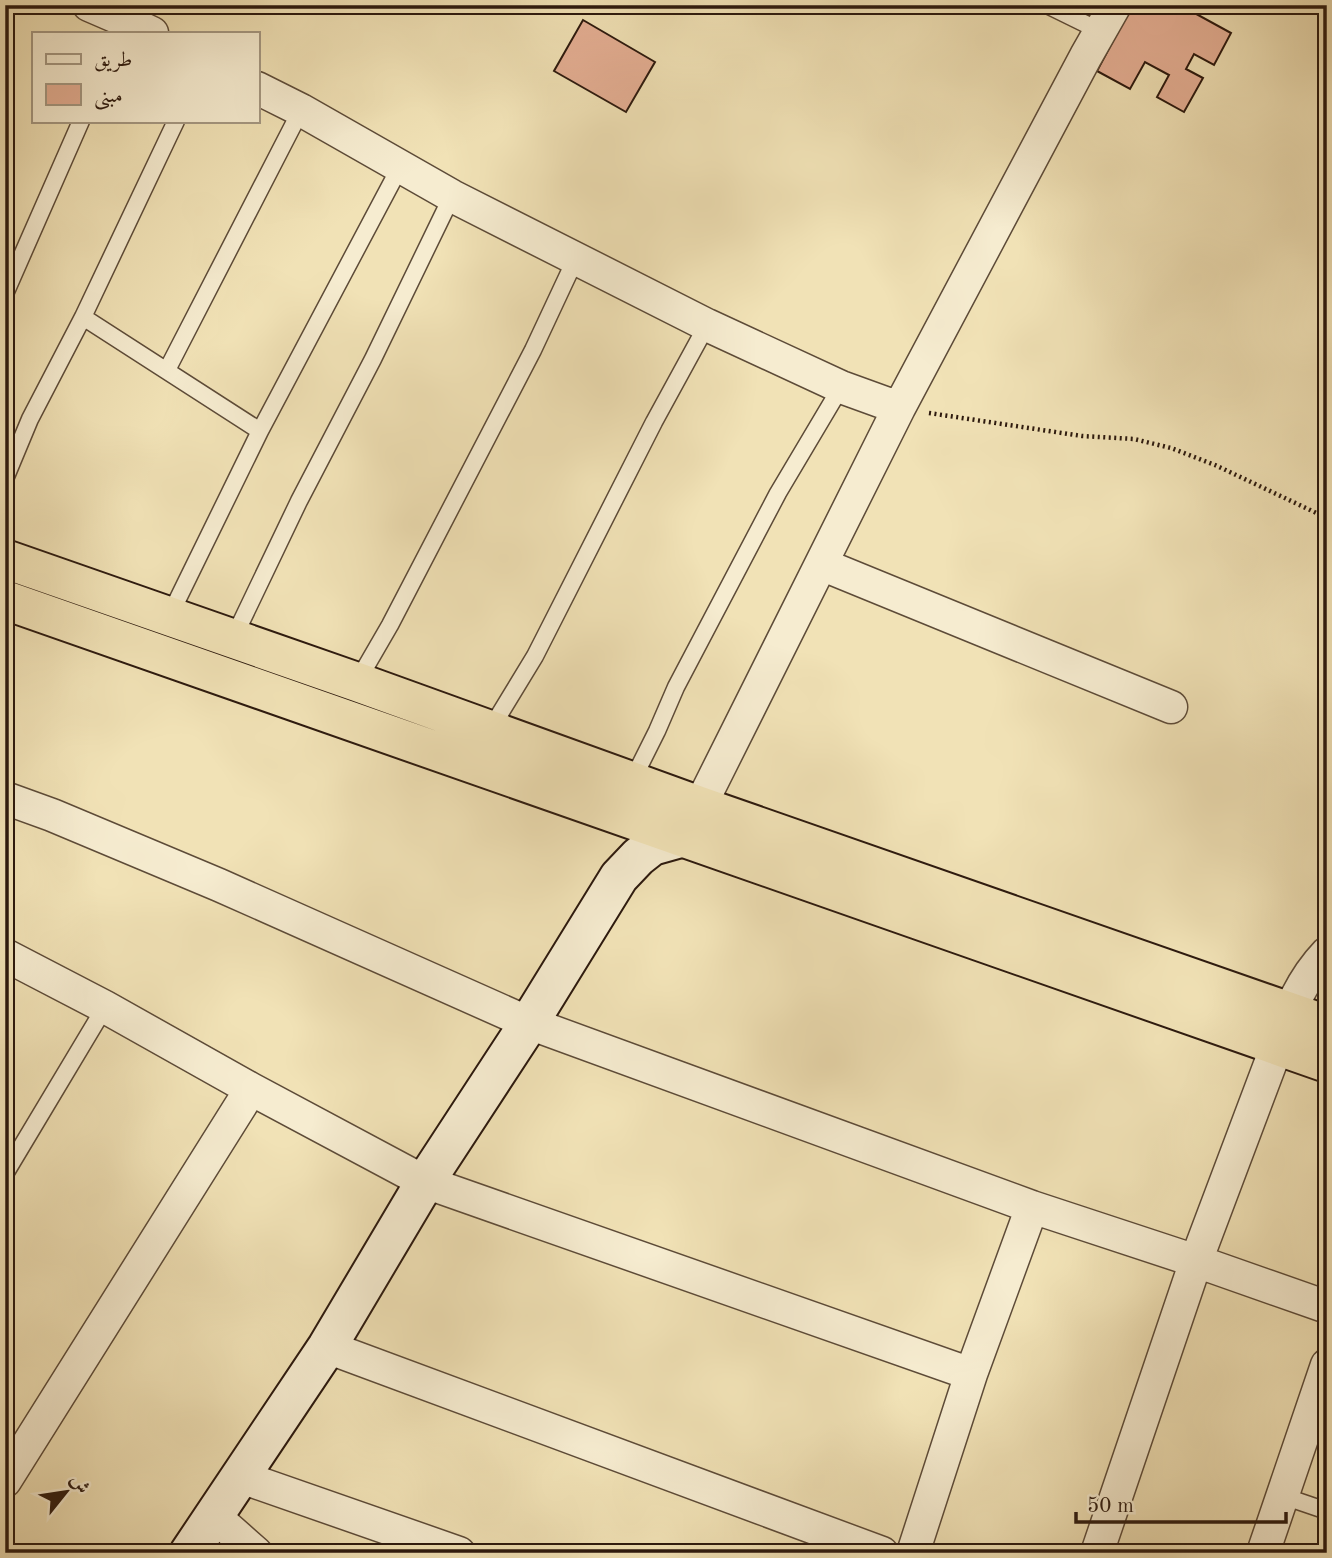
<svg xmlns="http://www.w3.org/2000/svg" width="1332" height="1558" font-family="'Old Standard TT',Amiri,serif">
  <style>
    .building { fill: #e5af94; stroke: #2c190e; stroke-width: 2 }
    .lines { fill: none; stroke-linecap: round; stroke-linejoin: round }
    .lane-casing { stroke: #5d4b38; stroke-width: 19 }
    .street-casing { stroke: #5d4b38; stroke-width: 35 }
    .secondary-casing { stroke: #2c190e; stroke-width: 42 }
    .highway-casing { stroke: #2c190e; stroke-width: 42 }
    .path { stroke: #2c190e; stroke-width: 4.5; stroke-dasharray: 2 3.5; stroke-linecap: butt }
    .lane { stroke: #f6ecd0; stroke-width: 16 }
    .street { stroke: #f6ecd0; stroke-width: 32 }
    .secondary { stroke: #f6ecd0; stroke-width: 38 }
    .highway { stroke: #f1e2b6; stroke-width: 38 }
  </style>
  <rect width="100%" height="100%" fill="#f1e2b6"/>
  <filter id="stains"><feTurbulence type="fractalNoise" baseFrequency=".00286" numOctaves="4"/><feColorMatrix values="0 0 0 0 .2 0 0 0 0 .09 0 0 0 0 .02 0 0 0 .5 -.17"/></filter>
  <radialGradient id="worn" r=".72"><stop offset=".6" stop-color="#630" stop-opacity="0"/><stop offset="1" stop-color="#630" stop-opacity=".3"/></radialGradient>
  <!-- building -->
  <path class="building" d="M1132,5h48l51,28 -17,32 -20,-11 -8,15 17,9 -19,34 -27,-15 12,-22 -24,-13 -15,27 -33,-18z
    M583,20l72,42 -29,50 -72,-41z"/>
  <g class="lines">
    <!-- lane casing -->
    <g class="lane-casing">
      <path id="lane" d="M1047,5l53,26
        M5,294l76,-173
        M83,317l177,114
        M167,370l134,-260
        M5,479l25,-60 53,-102 93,-196
        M169,617l91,-186 140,-264
        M233,639l66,-138 74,-142 79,-163
        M357,682l33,-57 143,-275 43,-92
        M490,730l45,-74 119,-234 53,-97
        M632,781l25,-50 19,-44 102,-194 63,-106
        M5,1174l100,-167
        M1283,1496l44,15"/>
    </g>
    <!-- street casing -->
    <g class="street-casing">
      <path id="street" d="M89,5l44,19 19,9
        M257,88l44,22 151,86 255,129 134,62 58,21
        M821,564l350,143
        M5,798l47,17 167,70 310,138 503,184 164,54 131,46
        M690,826l209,-418 187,-352 29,-51
        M5,955l100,52 146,82 174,93 546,192
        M327,1347l555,206
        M241,1477l218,76
        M5,1481l246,-392
        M213,1515l43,38
        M913,1553l58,-179 61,-167
        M1097,1553l99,-292 81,-215c11,-34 25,-67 50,-93
        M1263,1553l64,-188"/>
    </g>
    <!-- secondary casing -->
    <g class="secondary-casing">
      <path id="secondary" d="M189,1553l138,-206 98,-165 104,-159 90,-146 19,-20 14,-11 32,-9"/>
    </g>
    <!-- highway casing -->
    <g class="highway-casing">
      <path id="highway" d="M5,559l352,123 343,124 627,219
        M5,600l1322,463"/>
    </g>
    <!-- path -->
    <path class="path" d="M929,413l153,23 52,3 37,9 44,17 112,53"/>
    <!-- lane -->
    <use href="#lane" class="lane"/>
    <!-- street -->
    <use href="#street" class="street"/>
    <!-- secondary -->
    <use href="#secondary" class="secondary"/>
    <!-- highway -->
    <use href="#highway" class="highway"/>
  </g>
  <!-- margin -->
  <rect width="1332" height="1558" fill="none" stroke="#f1e2b6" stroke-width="28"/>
  <rect x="7" y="7" width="1318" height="1544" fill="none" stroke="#2c190e" stroke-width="3.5"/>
  <rect x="14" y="14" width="1304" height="1530" fill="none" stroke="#2c190e" stroke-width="2"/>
  <!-- legend -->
  <rect x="32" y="32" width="228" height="91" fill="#f6ecd0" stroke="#a59882" stroke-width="2"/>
  <rect x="46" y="54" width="35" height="10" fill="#f6ecd0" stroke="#a59882" stroke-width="2"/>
  <text x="94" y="66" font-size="21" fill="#2c190e">طريق</text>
  <rect x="46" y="84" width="35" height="21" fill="#e5af94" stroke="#a59882" stroke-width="2"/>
  <text x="94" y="102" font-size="21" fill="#2c190e">مبنى</text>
  <!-- north arrow -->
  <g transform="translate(66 1492) rotate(60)" stroke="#f6ecd0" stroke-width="5" paint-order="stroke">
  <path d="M0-5L12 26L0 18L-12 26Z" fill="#2c190e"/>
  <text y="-10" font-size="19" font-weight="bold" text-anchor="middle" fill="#2c190e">ش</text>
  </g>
  <!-- scale -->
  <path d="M1076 1512v10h210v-10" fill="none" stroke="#2c190e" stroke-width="3.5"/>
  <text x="1087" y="1512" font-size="21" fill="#2c190e" stroke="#f6ecd0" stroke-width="5" paint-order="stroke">50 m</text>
  <rect width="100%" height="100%" filter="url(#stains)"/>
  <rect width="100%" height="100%" fill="url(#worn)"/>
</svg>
